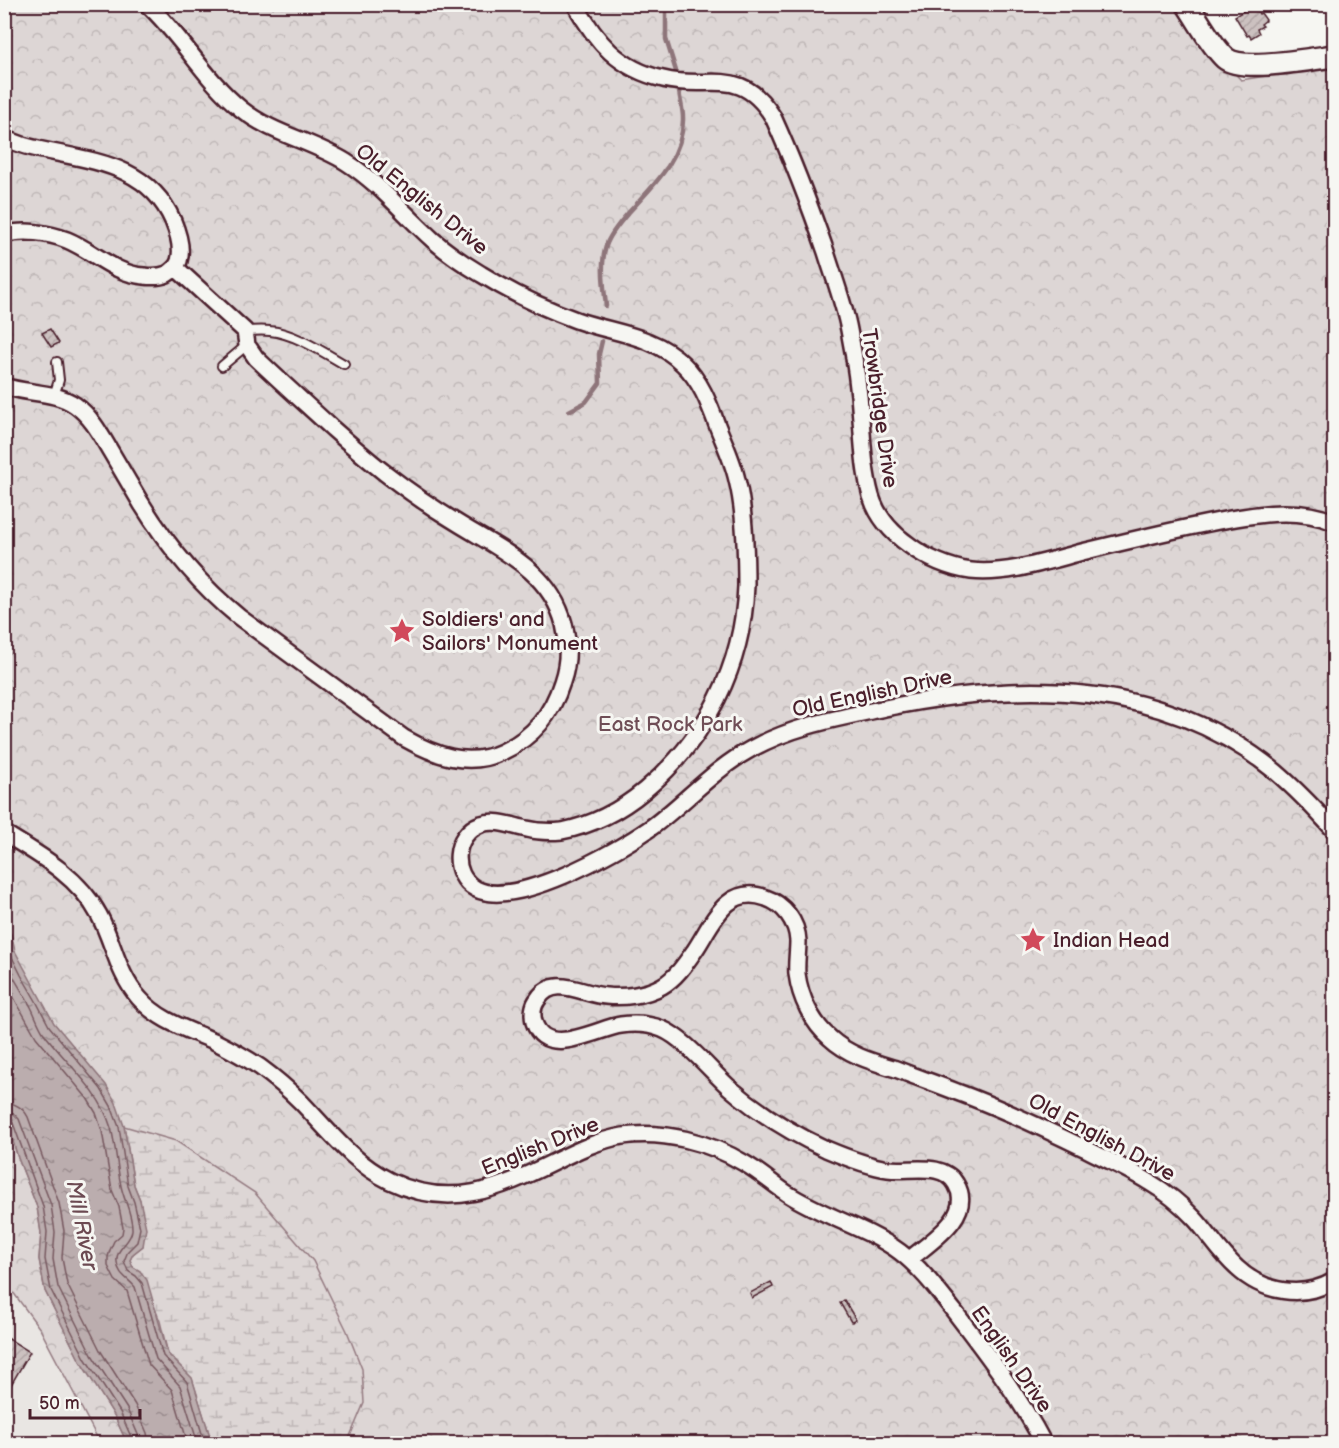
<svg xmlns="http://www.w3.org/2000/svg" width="1339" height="1448" font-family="'Balsamiq Sans',sans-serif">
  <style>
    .built { fill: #e9e6e3 }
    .forest { fill: url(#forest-crowns); stroke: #947a80; stroke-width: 1.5 }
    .wetland { fill: url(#wetland-marsh); stroke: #947a80; stroke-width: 1.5 }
    .water { fill: url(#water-ripples); stroke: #8e747a; stroke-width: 1.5 }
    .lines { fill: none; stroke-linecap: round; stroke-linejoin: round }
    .shore { stroke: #77585f; stroke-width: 1.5 }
    .stream { stroke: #8e747a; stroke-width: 4.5 }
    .building { fill: url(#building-hatch); stroke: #4a1f2b; stroke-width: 1.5 }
    .lane-casing { stroke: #4a1f2b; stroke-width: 12 }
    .street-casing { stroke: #4a1f2b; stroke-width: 20 }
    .secondary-casing { stroke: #4a1f2b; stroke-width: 26 }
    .lane { stroke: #f6f6f2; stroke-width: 8 }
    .street { stroke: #f6f6f2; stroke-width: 15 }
    .secondary { stroke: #f6f6f2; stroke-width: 21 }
    .labels { text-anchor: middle; stroke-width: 6; stroke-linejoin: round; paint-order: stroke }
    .street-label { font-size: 21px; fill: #4a1f2b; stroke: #f6f6f2 }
    .poi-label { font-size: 21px; fill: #4a1f2b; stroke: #f6f6f2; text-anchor: start }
    .park-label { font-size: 21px; fill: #6f4d56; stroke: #f6f6f2 }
    .water-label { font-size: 22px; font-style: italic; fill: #6c4a52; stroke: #f6f6f2 }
  </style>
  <defs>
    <pattern id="forest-crowns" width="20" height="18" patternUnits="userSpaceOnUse" patternTransform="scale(1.5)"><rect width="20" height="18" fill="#ddd6d5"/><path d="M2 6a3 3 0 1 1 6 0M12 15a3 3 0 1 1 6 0" fill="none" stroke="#bfb7b7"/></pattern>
    <pattern id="wetland-marsh" width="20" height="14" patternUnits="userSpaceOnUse" patternTransform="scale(1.5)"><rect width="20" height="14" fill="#ddd6d5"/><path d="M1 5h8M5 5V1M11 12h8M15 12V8" fill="none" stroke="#bfb7b7"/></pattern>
    <pattern id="water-ripples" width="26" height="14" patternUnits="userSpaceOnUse" patternTransform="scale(1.5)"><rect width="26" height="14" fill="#bbadae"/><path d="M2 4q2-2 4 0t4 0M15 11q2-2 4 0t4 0" fill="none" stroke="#9a8c8e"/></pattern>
    <pattern id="building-hatch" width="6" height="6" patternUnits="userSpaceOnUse" patternTransform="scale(1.5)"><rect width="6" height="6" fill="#ccc1c0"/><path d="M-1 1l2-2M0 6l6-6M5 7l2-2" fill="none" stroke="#b1a5a5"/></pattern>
  </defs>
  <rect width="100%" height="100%" fill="#f6f6f2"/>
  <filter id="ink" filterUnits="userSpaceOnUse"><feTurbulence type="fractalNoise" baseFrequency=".0167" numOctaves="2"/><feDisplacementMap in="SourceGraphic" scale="12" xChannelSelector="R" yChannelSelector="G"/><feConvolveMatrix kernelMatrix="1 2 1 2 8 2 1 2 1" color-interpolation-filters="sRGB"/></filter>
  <g filter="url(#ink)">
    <!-- built -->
    <path class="built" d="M4,1181l102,262h-101z"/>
    <!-- forest -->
    <path class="forest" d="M1176,4l15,24 50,52 93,-15v1378h-1138l-191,-455 -1,-983z
      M4,1114l14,44 19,49 4,26 -2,26 6,32 35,70 34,54 13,28h-27l-60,-114 -27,-37 -8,-5z"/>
    <!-- wetland -->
    <path class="wetland" d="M124,1126l52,15 79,52 58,68 34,70 15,38 2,34 -16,38 1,2h-137l-20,-64 -24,-25 -8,-33 -20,-50 -7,-4 -3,-7 3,-6 10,-8 -3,-46 -6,-15z"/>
    <!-- water -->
    <path class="water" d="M4,927l7,7 4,17 39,72 52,62 10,18 8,23 10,59 6,15 6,28 -3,18 -10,8 -3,6 3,7 7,4 7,9 21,74 24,24 20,65h-85l-13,-28 -34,-54 -35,-70 -6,-32 2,-26 -4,-26 -19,-49 -13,-44z"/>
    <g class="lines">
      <!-- shore -->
      <path class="shore" d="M4,936l6,17 11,22 15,26 13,25 52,63 10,17 8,21 9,59 6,16 6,26 -3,14 -9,9 -4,10 4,10 8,5 6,7 21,73 24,26 18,62
        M4,959c8,17 18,32 27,48 4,8 7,17 12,25 23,32 56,56 68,96 5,19 6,39 10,58 3,15 12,29 11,44 -1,13 -17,18 -15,32 1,13 11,16 18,25l21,72 24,27 18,58
        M4,980l32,57 51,61 9,15 6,18 10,59 7,17 4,21 -1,6 -8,7 -4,9 -2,7v9l7,14 12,11 22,74 23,25 16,54
        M4,1102c11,1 19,5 24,15l31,86 5,28 -2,27 5,26 33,66 35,55 12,28 2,11
        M4,1111l9,2 6,6 32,86 4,27 -2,27 5,28 34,68 35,54 12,28v7
        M4,1119h5l4,4 30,83 4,26 -2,27 6,31 34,68 35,54 12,27v5"/>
      <!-- stream -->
      <path class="stream" d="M666,4v35l10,32
        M606,306c-2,-20 -6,-41 0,-60 3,-10 16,-26 23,-34 25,-27 55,-55 54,-94 0,-9 -3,-18 -4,-27
        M569,411l17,-9 14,-19 -1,-29 3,-13"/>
    </g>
    <!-- building -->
    <path class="building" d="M1250,7l3,3 3,-2 3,6 2,-1 5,7 -5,4 2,2 -6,3 2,4 -8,5 -2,-3 -2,1 -12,-20z
      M50,329l9,14 -8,4 -9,-14z
      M771,1282l2,5 -21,11 -2,-5z
      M844,1300l12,20 -4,2h-1l-11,-19z
      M4,1336l26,16 -26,45z"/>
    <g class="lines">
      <!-- lane casing -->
      <g class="lane-casing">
        <path id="lane" d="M245,331c8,0 17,-1 25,0 24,2 53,21 74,33
          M222,366l25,-21
          M54,396l5,-16 -2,-18"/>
      </g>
      <!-- street casing -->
      <g class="street-casing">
        <path id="street" d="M147,4c35,32 57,75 94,105 31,25 71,32 105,53 33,21 58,52 87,78 15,13 31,24 48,34 29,18 62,34 95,46 36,13 79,15 107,44 17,16 26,39 34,61 7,18 16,36 20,55 8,31 9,74 9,106 -3,80 -40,153 -101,204 -24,20 -52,35 -83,41 -12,1 -23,1 -35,-2 -15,-3 -30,-10 -46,-5 -28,10 -31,51 -5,65 39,20 140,-37 173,-60 35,-25 63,-59 102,-80 42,-23 88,-31 134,-41 136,-28 278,-29 391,64 21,18 40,38 58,58
          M575,4c21,38 44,65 88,75 47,12 77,-15 110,38 20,44 37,89 53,135 8,26 18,51 23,78 6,30 10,59 12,89 2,26 3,52 10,77 6,20 21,37 38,49 17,13 40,23 62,26 35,4 77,-10 111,-19 45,-11 91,-22 137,-31 38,-7 78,-14 115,1
          M4,138c8,3 15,6 22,8 55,15 120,13 147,75 5,12 10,27 6,40 -2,6 -7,10 -12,13 -7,3 -15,3 -23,2 -30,-2 -50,-25 -77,-36 -18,-7 -44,-11 -63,-5
          M4,386c23,8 51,5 71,19 16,11 26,30 36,47 10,17 20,34 30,51 26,42 60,83 98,114l165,121c30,17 64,30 98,14 32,-15 50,-38 60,-70 7,-20 7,-38 2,-58 -14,-54 -65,-75 -108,-102 -25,-15 -49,-32 -71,-49 -18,-14 -35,-29 -52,-44 -26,-24 -52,-47 -77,-71l-9,-13 -2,-14 -69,-63
          M4,833c36,22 75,44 95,82 15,28 18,58 40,83 20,23 48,31 75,43 16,8 31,16 46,26 15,11 28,22 41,35 28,29 52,61 89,79 60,29 109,8 164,-19 22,-11 45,-22 69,-26 41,-6 86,6 121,27 16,9 29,21 44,31 36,23 78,33 112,58 21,16 38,39 54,59 33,43 65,85 90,133
          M910,1259c20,-17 65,-44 46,-75 -13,-23 -46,-12 -68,-15 -21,-3 -43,-12 -62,-20 -35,-16 -67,-36 -96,-61 -19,-17 -46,-50 -68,-59 -13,-5 -27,-6 -41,-4 -23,3 -75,35 -87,-3 -2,-8 -1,-17 4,-23 16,-25 46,-4 68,-3 18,2 40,-1 56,-10 14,-8 24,-23 33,-36 17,-25 31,-67 71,-52 18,6 31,24 32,43 0,11 -2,22 -1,33 3,23 15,49 33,64 18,17 43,24 66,31 20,8 41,15 61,23 44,16 86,36 127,56 22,11 44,21 65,34 17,10 32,22 45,36 15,16 26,35 43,50 27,25 65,31 97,13"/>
      </g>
      <!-- secondary casing -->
      <g class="secondary-casing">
        <path id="secondary" d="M1187,4c11,16 24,41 38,54 16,14 87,1 109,-2"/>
      </g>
      <!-- lane -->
      <use href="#lane" class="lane"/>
      <!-- street -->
      <use href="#street" class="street"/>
      <!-- secondary -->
      <use href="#secondary" class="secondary"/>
    </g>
  </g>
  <!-- icons -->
  <defs>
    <g id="sight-bare" transform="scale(2.07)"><path d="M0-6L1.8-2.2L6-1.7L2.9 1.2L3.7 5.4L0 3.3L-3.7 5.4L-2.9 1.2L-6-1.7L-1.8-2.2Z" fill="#d1495b" stroke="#f6f6f2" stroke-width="2.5" paint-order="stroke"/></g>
  </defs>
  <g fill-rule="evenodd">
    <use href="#sight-bare" x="402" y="631"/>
    <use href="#sight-bare" x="1033" y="940"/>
  </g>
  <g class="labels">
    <!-- street labels -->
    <g class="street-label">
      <text transform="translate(422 199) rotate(39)" y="7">Old English Drive</text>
      <text transform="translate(880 408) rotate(82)" y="7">Trowbridge Drive</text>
      <text transform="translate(872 693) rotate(-12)" y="7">Old English Drive</text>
      <text transform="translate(1102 1137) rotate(28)" y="7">Old English Drive</text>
      <text transform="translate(540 1146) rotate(-22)" y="7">English Drive</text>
      <text transform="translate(1012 1359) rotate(55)" y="7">English Drive</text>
    </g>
    <!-- poi labels -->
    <g class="poi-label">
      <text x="422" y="626">Soldiers' and<tspan x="422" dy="24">Sailors' Monument</tspan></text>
      <text x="1053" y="947">Indian Head</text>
    </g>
    <!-- park labels -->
    <g class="park-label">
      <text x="670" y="731">East Rock Park</text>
    </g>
    <!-- water labels -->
    <g class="water-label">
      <text transform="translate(83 1225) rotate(79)" y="8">Mill River</text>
    </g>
  </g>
  <!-- margin -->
  <rect width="1339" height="1448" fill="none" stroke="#f6f6f2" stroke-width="24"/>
  <rect x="12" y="12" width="1315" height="1424" fill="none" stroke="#4a1f2b" stroke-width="2" filter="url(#ink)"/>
  <!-- scale -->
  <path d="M30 1409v9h110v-9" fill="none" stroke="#4a1f2b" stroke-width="3"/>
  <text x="39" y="1409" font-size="18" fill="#4a1f2b" stroke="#f6f6f2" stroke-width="4.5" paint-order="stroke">50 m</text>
</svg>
